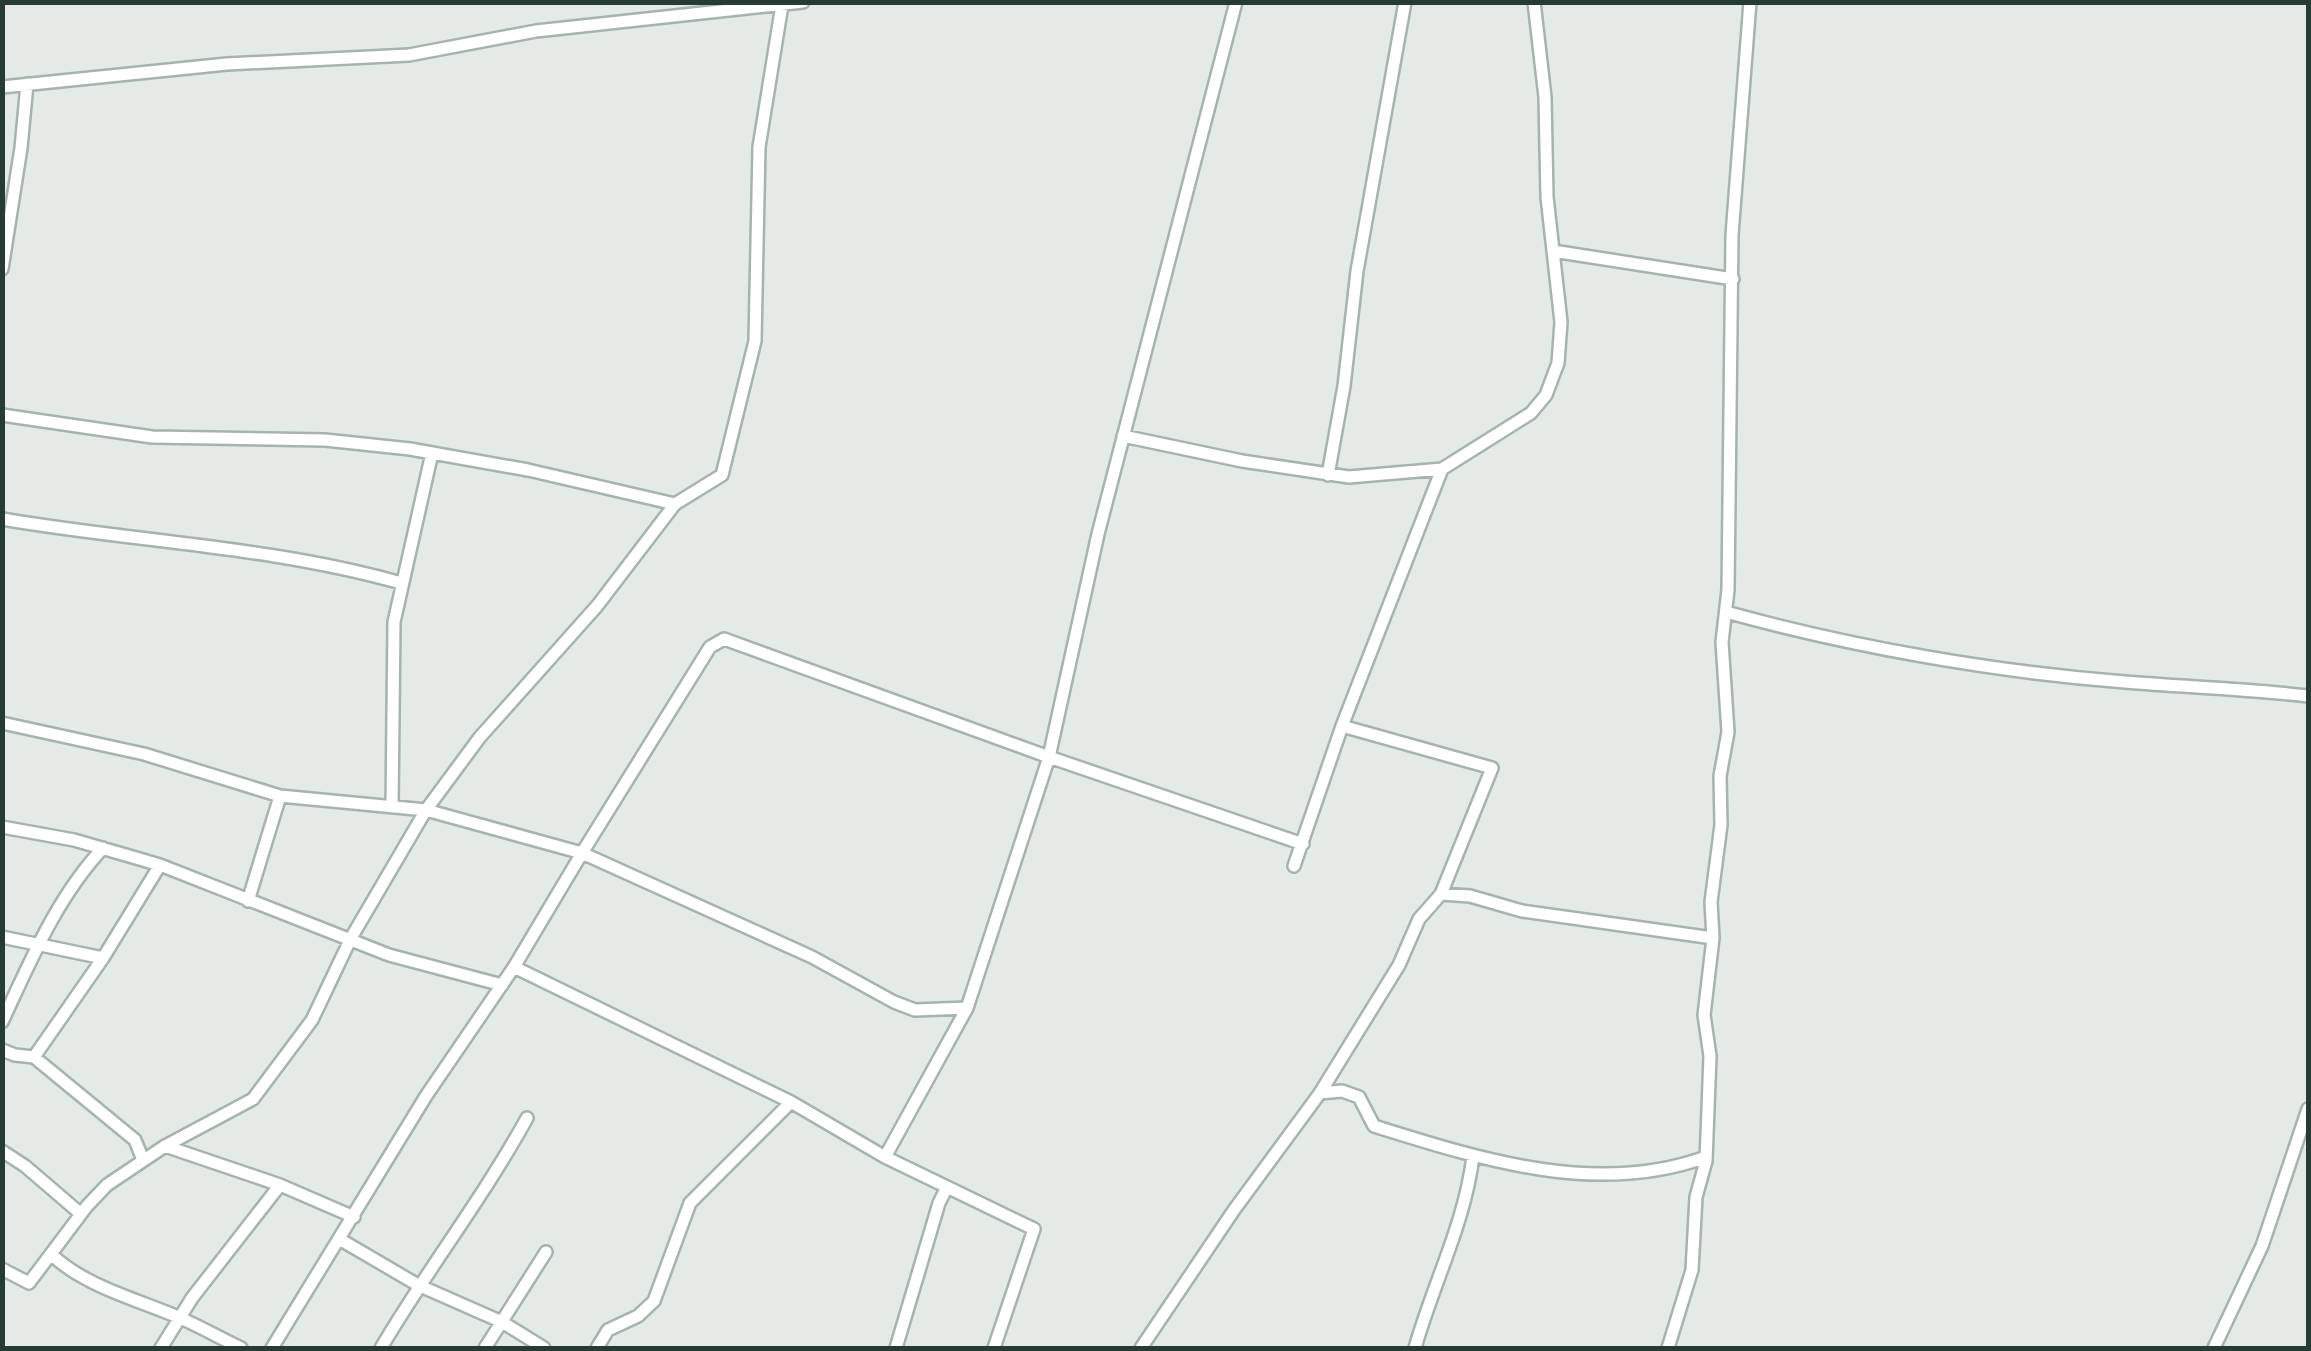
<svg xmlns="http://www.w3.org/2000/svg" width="2311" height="1351" font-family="Ubuntu,sans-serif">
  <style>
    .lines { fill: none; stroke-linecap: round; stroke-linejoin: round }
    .minor-casing { stroke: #a7b3ad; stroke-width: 16 }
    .minor { stroke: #fff; stroke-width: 11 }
  </style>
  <rect width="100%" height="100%" fill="#e4ebe7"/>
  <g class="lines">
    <!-- minor casing -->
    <g class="minor-casing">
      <path id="minor" d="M2,87l225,-23 182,-9 127,-24 267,-29
        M1553,251l180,28
        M2,269l19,-121 6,-64
        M2,415l150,22 173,3 85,9 118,21 147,34
        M1123,436l119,25 107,16 93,-8 89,-56 15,-18 12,-32 3,-41 -14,-125 -2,-100 -11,-95
        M1328,475l16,-89 13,-115 48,-269
        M2,519c134,23 268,27 399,64
        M1726,612c126,35 269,60 399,70 61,5 123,7 183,14
        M2,723l142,31 136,42 146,14 156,43 -68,114 -88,129 -154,252
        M1342,726l150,42 -51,126
        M392,807l2,-185 38,-169
        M2,827l72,13 86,25 229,90 113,30
        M1294,866l48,-140 100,-257
        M248,901l32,-105
        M2,937l101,21 57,-93
        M514,967l277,135 94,55 82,-149 82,-251 254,87
        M967,1008l-52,2 -21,-8 -82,-45 -230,-104 128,-206 14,-8 325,118 49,-223 138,-532
        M2,1022c28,-60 55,-125 101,-174
        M2,1050l13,5 19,2 69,-99
        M34,1057l101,83 8,20
        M1320,1093l22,-2 17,6 15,29c106,33 222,71 332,31
        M2,1151l23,15 56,48
        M885,1157l149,72 -40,119
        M280,1185l74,32
        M341,1240l77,45 84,37 42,26
        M51,1254c33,32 85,45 127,63 21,9 42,21 63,31
        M2,1269l27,14 58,-77 20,-21 58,-39 88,-47 59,-79 39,-82 75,-128 54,-73 117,-131 78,-102 47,-29 33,-134 4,-194 23,-142
        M161,1348l31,-50 88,-113 -115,-39
        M381,1348c46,-78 102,-150 146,-230
        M485,1348l61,-96
        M597,1348l11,-18 30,-14 16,-15 36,-98 101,-101
        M896,1348l43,-145 7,-14
        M1141,1348l93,-138 86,-117 79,-128 20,-46 22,-25 29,2 52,15 191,27
        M1415,1348c18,-64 50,-125 58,-192
        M1668,1348l24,-78 4,-73 10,-36 4,-105 -6,-41 9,-77 -2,-36 10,-77 -1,-49 8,-44 -6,-90 6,-52 4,-355 18,-233
        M2214,1348l48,-102 46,-137"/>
    </g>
    <!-- minor -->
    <use href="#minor" class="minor"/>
  </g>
  <!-- border -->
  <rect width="2311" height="1351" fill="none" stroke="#253b33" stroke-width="10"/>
</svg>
